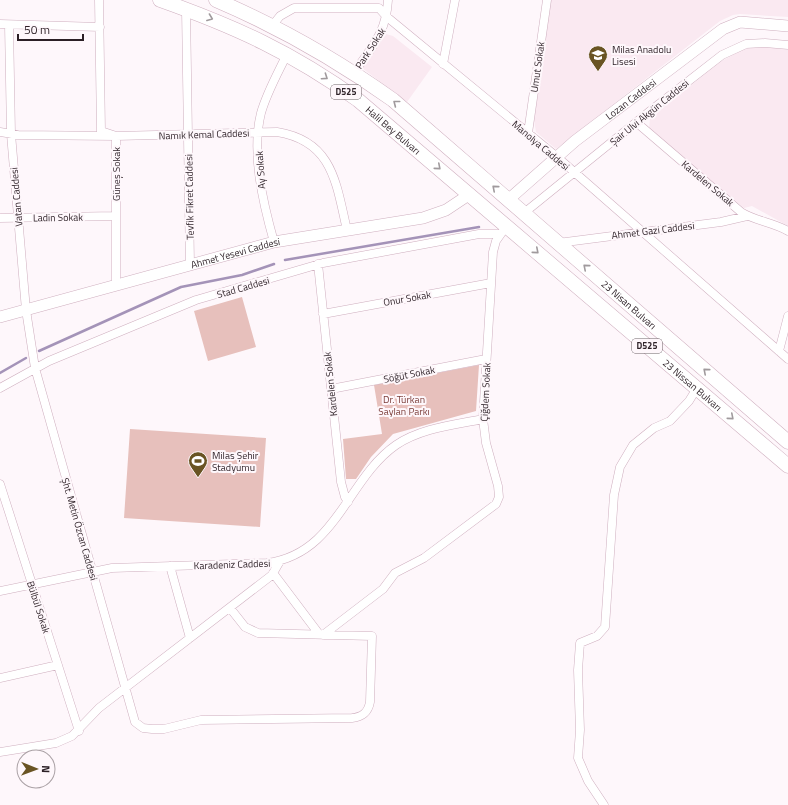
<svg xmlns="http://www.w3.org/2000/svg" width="788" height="805" font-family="'Titillium Web',sans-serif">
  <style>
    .built { fill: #fae9f1 }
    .green { fill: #e7c0bc }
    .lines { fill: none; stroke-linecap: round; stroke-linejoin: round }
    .stream { stroke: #a493b8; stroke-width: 2.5 }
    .minor-casing { stroke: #cfafbf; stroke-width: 9 }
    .tertiary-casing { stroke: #cfafbf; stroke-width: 12 }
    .trunk-casing { stroke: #cfafbf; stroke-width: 15 }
    .minor { stroke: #fff; stroke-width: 8 }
    .tertiary { stroke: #fff; stroke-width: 11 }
    .trunk { stroke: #fff; stroke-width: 14 }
    .oneway { stroke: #a09a9d }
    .labels { text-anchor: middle; stroke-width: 4; stroke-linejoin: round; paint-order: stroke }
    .shield { fill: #fef7fb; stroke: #6a6065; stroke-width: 1 }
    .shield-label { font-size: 9px; font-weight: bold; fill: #2b1f25 }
    .street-label { font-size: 10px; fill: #2b1f25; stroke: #fef7fb }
    .poi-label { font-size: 10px; fill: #2b1f25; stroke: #fef7fb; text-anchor: start }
    .park-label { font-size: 10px; fill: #7a3c38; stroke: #fef7fb }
  </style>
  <rect width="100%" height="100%" fill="#fef7fb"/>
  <!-- built -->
  <path class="built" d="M551,0h237v17l-48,-3 -7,1 -13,6 -164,128 -20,-17 -2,-12z
    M386,34l7,2 39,31 -25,35 -45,-34z
    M766,47l22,3v176l-36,-20 -8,2 -95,-78 1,-12 70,-56 23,-13z"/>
  <!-- green -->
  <path class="green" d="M242,297l14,50 -48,14 -14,-50z
    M479,365l-3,46 -83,23 -22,23 -15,22h-10l-3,-40 39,-5 -8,-49z
    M130,429l136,9 -6,89 -136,-9z"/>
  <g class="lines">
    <!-- stream -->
    <path class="stream" d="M285,260l194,-33
      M39,351l142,-64 61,-12 32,-11
      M0,373l26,-15"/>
    <!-- minor casing -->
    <g class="minor-casing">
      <path id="minor" d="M99,0l2,131 15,5v149
        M186,9l4,256
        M0,24l100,3
        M9,25l2,109 15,176 9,58 100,354 8,6 9,1h12l37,-9 151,-2c10,-1 16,-5 18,-16l2,-66 -114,-3 -13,-6 -15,-19
        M272,26l8,-10 14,-8h85l8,9 170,140 231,202
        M443,64l12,-64
        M354,73c18,-27 32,-39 34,-73
        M636,122l105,90c14,9 31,10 47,19
        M0,132l18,3 98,1 161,-4c56,9 59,51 70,98
        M528,133l19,-133
        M524,213l126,-102 72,-56 24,-11 19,-1 23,2
        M0,218l116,-2
        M274,242c-11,-39 -23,-89 -13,-129 6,-21 17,-40 26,-59
        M558,243l163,-21 26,-6
        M318,264l23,218 4,15 3,5
        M323,314l168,-31
        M779,351l9,-35
        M0,388l49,-27 147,-61 127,-37 156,-29h21
        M331,389l155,-30
        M0,484l79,247
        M170,566l20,72
        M273,573l46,61
        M0,591l112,-23 155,-5c70,-9 80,-84 129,-118 25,-17 58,-20 87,-26
        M323,635l60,-46 12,-16 29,-15 72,-54 3,-7 -1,-11 -12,-43 -3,-24 10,-167 3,-11 7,-10
        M0,678l58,-13
        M0,752l56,-9 16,-7 27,-28 173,-133 8,-14
        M604,805l-16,-24 -10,-23 2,-28 -2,-60 2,-27 17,-7 8,-9 9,-132 6,-28 13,-22 21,-17 16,-7 19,-20 8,-13"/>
    </g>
    <!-- tertiary casing -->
    <g class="tertiary-casing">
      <g id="tertiary">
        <path id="s1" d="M508,200l67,-59 148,-112 17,-7 48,4"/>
        <path id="s2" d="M0,317l274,-75 149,-24 23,-8 24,-16"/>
      </g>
    </g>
    <!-- trunk casing -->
    <g class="trunk-casing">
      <g id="trunk">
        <path id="s3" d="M160,0c76,27 133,53 198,100l430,366"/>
        <path id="s4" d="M216,0c63,27 121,60 177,100l395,342"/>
      </g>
    </g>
    <!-- minor -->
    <use href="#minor" class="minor"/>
    <!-- tertiary -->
    <use href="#tertiary" class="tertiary"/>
    <!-- trunk -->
    <use href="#trunk" class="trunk"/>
  </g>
  <!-- one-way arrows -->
  <defs><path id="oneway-chevron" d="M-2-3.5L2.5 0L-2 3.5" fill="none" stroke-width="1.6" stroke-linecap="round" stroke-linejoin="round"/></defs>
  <g class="oneway">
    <use href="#oneway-chevron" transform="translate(210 18) rotate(21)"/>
    <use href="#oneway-chevron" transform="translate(325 77) rotate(34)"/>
    <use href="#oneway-chevron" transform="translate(396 103) rotate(-142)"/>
    <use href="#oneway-chevron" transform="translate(438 167) rotate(41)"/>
    <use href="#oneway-chevron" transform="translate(495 188) rotate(-139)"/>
    <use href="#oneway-chevron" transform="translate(536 251) rotate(41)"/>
    <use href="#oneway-chevron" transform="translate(586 267) rotate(-139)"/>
    <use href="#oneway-chevron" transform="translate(706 371) rotate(-139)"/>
    <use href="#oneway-chevron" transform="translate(731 417) rotate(41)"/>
  </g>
  <!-- icons -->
  <defs>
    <g id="school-pin" transform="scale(1)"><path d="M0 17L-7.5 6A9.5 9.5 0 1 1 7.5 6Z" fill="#695423" stroke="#fef7fb"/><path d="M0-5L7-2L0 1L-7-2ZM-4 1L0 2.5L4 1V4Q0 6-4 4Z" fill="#fff"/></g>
    <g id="stadium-pin" transform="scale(1)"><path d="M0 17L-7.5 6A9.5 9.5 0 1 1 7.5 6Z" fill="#695423" stroke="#fef7fb"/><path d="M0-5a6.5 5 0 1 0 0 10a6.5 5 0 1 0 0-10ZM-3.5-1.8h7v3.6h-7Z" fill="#fff"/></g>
  </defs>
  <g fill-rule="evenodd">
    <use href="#school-pin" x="598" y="55"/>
    <use href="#stadium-pin" x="198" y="461"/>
  </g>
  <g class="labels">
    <!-- shield labels -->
    <g class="shield">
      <rect x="331" y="85" width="30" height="14" rx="3"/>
      <rect x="632" y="339" width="30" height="14" rx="3"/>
    </g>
    <g class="shield-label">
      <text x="346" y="95">D525</text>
      <text x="647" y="349">D525</text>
    </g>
    <!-- street labels -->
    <g class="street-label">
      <text transform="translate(370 48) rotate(-57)" y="4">Park Sokak</text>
      <text transform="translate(537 67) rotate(-82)" y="4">Umut Sokak</text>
      <text dy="4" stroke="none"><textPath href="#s1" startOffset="159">Lozan Caddesi</textPath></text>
      <text transform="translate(649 112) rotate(-39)" y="4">Şair Ulvi Akgün Caddesi</text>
      <text dy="4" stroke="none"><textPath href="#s3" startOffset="269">Halil Bey Bulvarı</textPath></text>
      <text transform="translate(204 134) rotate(-2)" y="4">Namık Kemal Caddesi</text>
      <text transform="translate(541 145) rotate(40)" y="4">Manolya Caddesi</text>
      <text transform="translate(260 170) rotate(-94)" y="4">Ay Sokak</text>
      <text transform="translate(116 174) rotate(-90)" y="4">Güneş Sokak</text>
      <text transform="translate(708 183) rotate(40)" y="4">Kardelen Sokak</text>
      <text transform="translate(16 197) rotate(-95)" y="4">Vatan Caddesi</text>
      <text transform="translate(189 197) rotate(-91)" y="4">Tevfik Fikret Caddesi</text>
      <text transform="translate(58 217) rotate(-1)" y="4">Ladin Sokak</text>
      <text transform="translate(653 230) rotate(-7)" y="4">Ahmet Gazi Caddesi</text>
      <text dy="4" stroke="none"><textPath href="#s2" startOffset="244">Ahmet Yesevi Caddesi</textPath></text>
      <text transform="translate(243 287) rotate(-16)" y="4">Stad Caddesi</text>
      <text transform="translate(407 298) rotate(-10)" y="4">Onur Sokak</text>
      <text dy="4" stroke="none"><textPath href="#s4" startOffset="516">23 Nisan Bulvarı</textPath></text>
      <text transform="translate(409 374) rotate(-11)" y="4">Söğüt Sokak</text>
      <text transform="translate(330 384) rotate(-96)" y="4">Kardelen Sokak</text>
      <text dy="4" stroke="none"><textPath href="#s3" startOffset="662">23 Nissan Bulvarı</textPath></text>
      <text transform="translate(485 392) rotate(-87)" y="4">Çiğdem Sokak</text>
      <text transform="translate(80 529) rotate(74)" y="4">Şht. Metin Özcan Caddesi</text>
      <text transform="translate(232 564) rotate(-2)" y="4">Karadeniz Caddesi</text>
      <text transform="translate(39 607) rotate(72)" y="4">Bülbül Sokak</text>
    </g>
    <!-- poi labels -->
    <g class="poi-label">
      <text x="612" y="53">Milas Anadolu<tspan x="612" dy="12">Lisesi</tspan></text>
      <text x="212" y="459">Milas Şehir<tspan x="212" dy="12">Stadyumu</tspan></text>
    </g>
    <!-- park labels -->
    <g class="park-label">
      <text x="404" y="403">Dr. Türkan<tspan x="404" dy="12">Saylan Parkı</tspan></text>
    </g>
  </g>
  <!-- north arrow -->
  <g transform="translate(36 769) rotate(91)"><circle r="19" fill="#fef7fb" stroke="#aaa1a5"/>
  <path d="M0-3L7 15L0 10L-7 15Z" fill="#695423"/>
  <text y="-6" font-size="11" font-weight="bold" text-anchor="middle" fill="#2b1f25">N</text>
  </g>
  <!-- scale -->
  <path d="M18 34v6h65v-6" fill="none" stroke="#2b1f25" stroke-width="2"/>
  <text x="24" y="34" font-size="12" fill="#2b1f25" stroke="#fef7fb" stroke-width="3" paint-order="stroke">50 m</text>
</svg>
